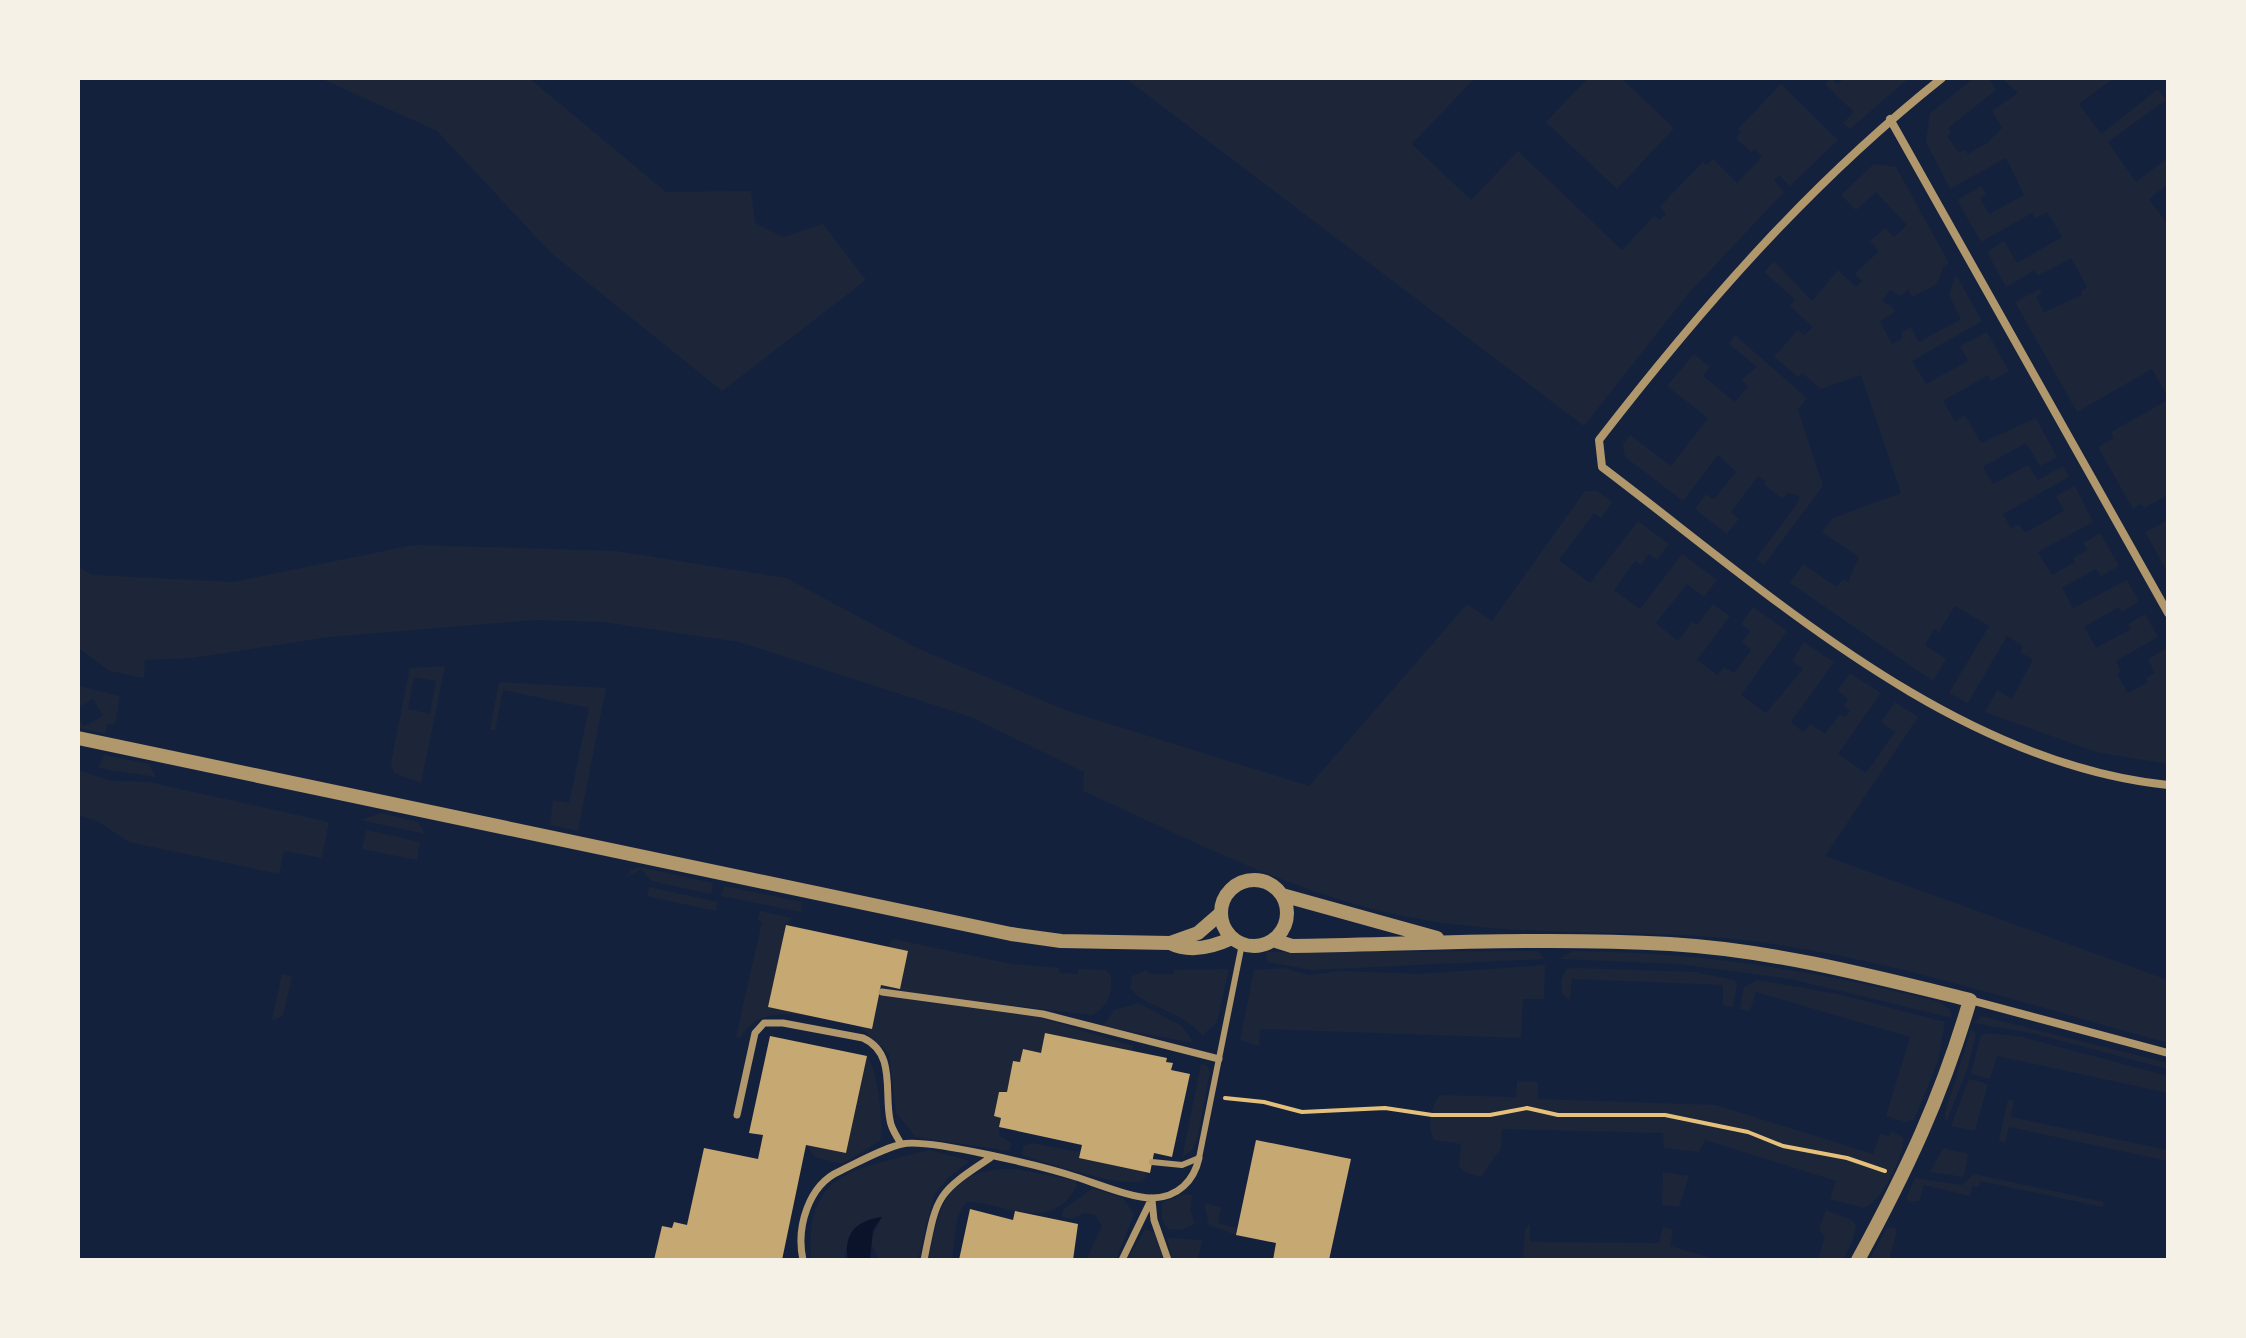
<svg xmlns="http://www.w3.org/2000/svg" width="2246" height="1338" font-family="'PT Sans Narrow',sans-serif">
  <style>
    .green { fill: #1d2539; fill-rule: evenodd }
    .water { fill: #0b132b }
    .building { fill: #c6a872 }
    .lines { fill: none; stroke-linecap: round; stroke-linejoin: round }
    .path { stroke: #e5c07b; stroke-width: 4 }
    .service { stroke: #b1986c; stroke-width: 6 }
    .pedestrian { stroke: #b1986c; stroke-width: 7 }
    .minor { stroke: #b1986c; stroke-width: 8 }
    .tertiary { stroke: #b1986c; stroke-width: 14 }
  </style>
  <rect width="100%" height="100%" fill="#14213d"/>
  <!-- green -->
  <path class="green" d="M320,78h209l137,114 85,-1 4,32 28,14 40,-13 43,56 -144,111 -171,-138 -114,-122z
    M1125,78h350l-63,66 59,56 47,-49 104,99 32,-34 6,4 6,-6 -6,-8 43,-44 4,3 6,-6 24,24 25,-26 -7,-8 -4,3 -15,-14 5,-6 -3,-3 43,-45 57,56 -48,46 -11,-11 -5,5 10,12 -96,102 -104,132z
    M1588,78h33l53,50 -57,61 -71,-67z
    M1831,78l7,6 6,-6h65l-59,51 -7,-6 11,-11 -29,-28z
    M1974,78h15l7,12 -48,38 3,5 -4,3 12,17 5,-3 4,4 19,-11 15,-15 -10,-17 26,-18 -17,-15h70l3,3 5,-3h35l-35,26 22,30 57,-45 8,11 -58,42 28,40 32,-24v26l-19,15 19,26v172l-16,-28 -75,43 -62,-110 24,-13 3,4 -6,4 8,15 38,-17 -1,-4 6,-4 -16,-29 -33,18 -3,-6 -29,17 -19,-35 17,-11 13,22 45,-26 -15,-25 -12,6 -3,-5 -51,29 -24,-42 24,-14 5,8 -6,4 9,16 35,-19 -18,-37 -56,31 -24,-47 4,-29z
    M1874,164l22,3 53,96 -5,3 -7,18 -25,13 -4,-8 -7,7 -11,-6 -8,11 10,5 3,6 -15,9 12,23 11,-6 -2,-5 10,-6 8,15 42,-23 -12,-24 7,-20 26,46 -70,40 14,23 42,-23 -8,-15 27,-14 22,39 -18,10 -3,-6 -45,26 12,20 10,-6 16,28 55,-25 2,4 19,35 -17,9 -14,-23 -43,24 10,17 35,-19 10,15 25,-14 6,11 -66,37 8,14 8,-4 6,9 39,-22 -8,-15 19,-10 18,36 -55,30 14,23 23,-13 -2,-4 14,-8 -4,-7 17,-10 19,33 -18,10 -5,-7 -34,19 11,20 54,-28 12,22 -17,10 -3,-5 -35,20 12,21 35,-19 -3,-5 17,-10 13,23 -42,24 5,11 -4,2 11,19 20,-11 -2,-4 9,-5 -7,-14 17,-10 3,6v109l-72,-12 -111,-40 12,-22 15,9 21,-39 -13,-8 3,-6 -16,-10 -39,67 -19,-10 40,-67 -34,-20 -16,26 -5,-3 -9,16 21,14 -13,22 -143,-98 13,-19 34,23 6,-8 5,3 11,-25 -37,-25 11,-14 68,-25 -40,-118 -40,14 -19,-16 -4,4 -24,-20 24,-27 7,5 8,-8 -23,-21 5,-7 -31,-27 10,-11 38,40 26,-31 18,17 6,-6 -7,-7 24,-23 -9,-10 15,-13 9,9 13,-12 -31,-33 -20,18 -15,-15z
    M1735,335l72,63 -9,12 25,76 -59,79 -8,-6 43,-58v-5l-11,-3 -5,6 -19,-14 2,-4 -8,-5 -27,36 8,7 -12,15 -32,-25 11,-15 8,5 22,-27 -18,-17 -35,46 -58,-44 -2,-13 7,-9 41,31 37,-48 -41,-32 27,-32 16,13 -7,9 32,26 13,-16 -7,-6 16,-13 -28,-23z
    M2168,400v95l-24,13 -3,-4 -8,5 -35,-62 16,-9 -3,-6z
    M1585,491h12l16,11 -12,16 -7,-5 -35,47 31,23 48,-62 31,23 -12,16 -8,-6 -8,11 -6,-4 -21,29 26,19 42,-55 35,26 -13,17 -17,-13 -31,39 22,18 14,-19 5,3 16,-21 17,12 -33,44 20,15 7,-8 10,6 17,-23 -9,-8 8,-11 -9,-7 12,-17 34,24 -46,64 25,18 37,-44 -11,-8 12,-19 30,20 -43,60 12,10 7,-8 15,10 15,-20 5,3 5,-6 -7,-5 5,-7 -11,-9 13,-17 31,20 -43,61 28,19 29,-41 -14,-10 14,-20 23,15 -93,139 343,124v63c-137,-37 -275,-84 -416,-102 -122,-15 -247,0 -367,-29 -105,-25 -204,-77 -302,-121l1,-19 -113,-55 -232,-75 -136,-20 -68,-2 -206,17 -137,21 -47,2 -1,18 -34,-7 -32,-23v-81l15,8 140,7 180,-37 203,6 170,27 131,70 151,63 241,75 158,-182 25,17z
    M2168,520v53l-23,-41z
    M445,666l-24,117 -27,-10 -3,-10 19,-95zM414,677l22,4 -6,33 -22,-5z
    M499,682l107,6 -28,143 -28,-6 3,-25 16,3 20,-95 -86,-18 -8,41 -5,-2z
    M78,686l42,10 -5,29 -7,-1 -3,10 -27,-6v-11l6,9 19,-10 -10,-17 -15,8z
    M104,755l45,9 7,13 -58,-9z
    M78,770l33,11 38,1 180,40 -7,36 -38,-7 -5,23 -150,-32 -32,-21 -19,-6z
    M381,813l37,9 7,12 -65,-14z
    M366,830l54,12 -3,18 -55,-11z
    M639,867l74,16 -2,11 -60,-13 -10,-12 -14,8 4,-7z
    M724,886l78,16 -1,10 -80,-16z
    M649,887l69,15 -2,9 -69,-15z
    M760,911l32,7 -6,7 -17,82 87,19c-34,-6 -96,-29 -115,12l-5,-1 26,-115 -4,-2z
    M893,939l119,25 47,4v5l19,1v-5l28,1 5,6c1,17 -2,31 -19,39l-194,-23 -18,-5 7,-40z
    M1538,951l6,8 -232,11 -45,-8 -1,-10z
    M1572,951c131,1 241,19 368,51l10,8 2,8 -161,-39 -112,-15 -119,-5z
    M1545,965l-1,34h-21l-2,39 -261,-9 -1,17 -19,-6 14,-70 30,-2 24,7 33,-4 80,3z
    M1575,968l120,4 39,8 3,5 -4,22 -10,-2v-20l-151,-6 -2,21 -8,-6 -1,-14 5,-11z
    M1229,969l-12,53 -15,14c-18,-25 -56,-27 -72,-48l2,-12 15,-6 1,4h26v-4z
    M282,974l10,2 -9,40 -11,4z
    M1757,980l81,14 107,28 -7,39 -24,59 -9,2 -19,-6 24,-79 -154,-45 -6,19 -10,-2 4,-22z
    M879,995l152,20 102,31 -1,5 -87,-18 -4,20 -18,-4 -3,13 -7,-1 -6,31 -8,1 -5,23 7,2 -2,17 13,9 -3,7 -93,-14 -20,-24 -7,-59 -30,-28z
    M1138,1003l44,23 12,17 -91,-17 11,-16z
    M1982,1016l186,47v6l-137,-36 -58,-10z
    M1971,1029l5,5 -9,36 -21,53 -1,-10z
    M1989,1033l33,4 146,39v17l-171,-37 -7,23 -19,-5 10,-39z
    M867,1056c10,12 18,72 13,85l-38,23 -27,-7 -9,-12 40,8z
    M1201,1064l6,2 3,6 -13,68 -4,9 -11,9z
    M1969,1079l19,5 -13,47 -24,-5z
    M1517,1081l21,1v17l178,6 157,49 7,-20 9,2 3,-5 12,7c-2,21 -21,62 -40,70l-34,-9 6,-18 -131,-41 -6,12 -35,-4 -1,-15 -161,-4 -1,19 -20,29 -17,-5 -5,-6 2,-22 -27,-4c-7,-14 -4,-33 6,-45l76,2z
    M2008,1099l6,1 -3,17 157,33v11l-159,-34 -4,16 -6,-2z
    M1032,1143l48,9 -1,5 69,15 -5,9c-26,7 -91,-18 -120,-25v-10z
    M1943,1148l25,6 -4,23 -34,-5z
    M929,1150l41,11 -22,17 -14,17 -16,65h-39l-9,-19 12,-24c-26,2 -34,21 -38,43h-33c-6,-92 46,-90 118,-110z
    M1016,1169l60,12 1,5c-28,50 -71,16 -111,16l-9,17 -5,41h-23c9,-58 22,-93 87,-91z
    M1663,1172l26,4 -10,31 -17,-2z
    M1974,1174l130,28 -1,5 -123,-26 -1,6 -7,-1 -2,10 -46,-11 -5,16 -9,1 -4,-4 9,-20 47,7z
    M1093,1188l30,10 11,16 -18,46h-30l16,-34 -7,-11 -11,-2 -12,6 -11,-2 3,-8z
    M1184,1194l8,1 -2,15 5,14 -13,6 -14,-1 -6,-8v-18z
    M1204,1203l17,4 -3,16 19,5 -1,7 -27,-10z
    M1826,1210l26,10 4,5 -3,15 -10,20h-25l7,-24 -6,-6z
    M1530,1224v18l129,1 4,-16 10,3 -3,16 49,14h-196l2,-31z
    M1894,1227l3,3 -8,30h-20l18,-32z
    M1145,1229l10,4 8,27h-36z
    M1167,1238l35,2 -4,20h-26z"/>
  <!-- water -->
  <path class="water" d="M882,1217l-9,13 -3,30h-22c-5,-28 9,-39 34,-43z"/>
  <!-- building -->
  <path class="building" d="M786,925l122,26 -8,38 -19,-4 -9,44 -104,-22z
    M1045,1033l122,25 -1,4 7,1 -2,7 19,4 -18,83 -18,-4 -4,20 -71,-15 3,-13 -83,-18 2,-9 -7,-2 5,-24h8l6,-31 7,1 3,-13 18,4z
    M770,1036l97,20 -21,97 -40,-8 -24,115h-128l8,-34 10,2 2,-6 13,3 17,-77 54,11 5,-24 -14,-2z
    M1256,1140l95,19 -22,101h-56l3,-17 -40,-8z
    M970,1209l43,11 2,-9 63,13 -5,36h-114z"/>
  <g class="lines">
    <!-- path -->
    <path class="path" d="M1225,1098l39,4 38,10 83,-4 47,7h58l37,-7 31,7h107l83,17 35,14 64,12 38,13"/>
    <!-- service -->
    <path class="service" d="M1152,1162l30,3 17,-7 43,-214"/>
    <!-- pedestrian -->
    <path class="pedestrian" d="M882,992l161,22 176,45
      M737,1115l18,-82 9,-10h19l80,15c33,15 21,53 27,82 1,9 7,16 11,24
      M1152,1200l2,20 14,40
      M803,1260c-7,-32 5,-75 37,-89 19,-9 41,-22 62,-27 26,-6 144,23 174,33 19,6 58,22 77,21 25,-1 41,-17 46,-40
      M924,1260c13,-64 11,-66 66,-102
      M1122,1260l30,-62"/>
    <!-- minor -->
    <path class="minor" d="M1942,78c-132,105 -240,229 -343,362l3,27c167,126 351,296 566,318
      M1890,119l278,494
      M1970,1000l198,53"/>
    <!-- tertiary -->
    <path class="tertiary" d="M78,738l933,196 50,7 109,2 28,-10 23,-20
      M1221 913a33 33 0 1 1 66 0a33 33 0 1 1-66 0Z
      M1282,895l155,43
      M1273,940l19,6c125,-2 253,-9 378,-2 102,6 202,32 300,56 -28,96 -64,172 -112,260
      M1170,943c20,10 43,4 62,-5"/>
  </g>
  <!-- border -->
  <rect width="2246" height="1338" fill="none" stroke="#f6f1e7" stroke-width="160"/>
</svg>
